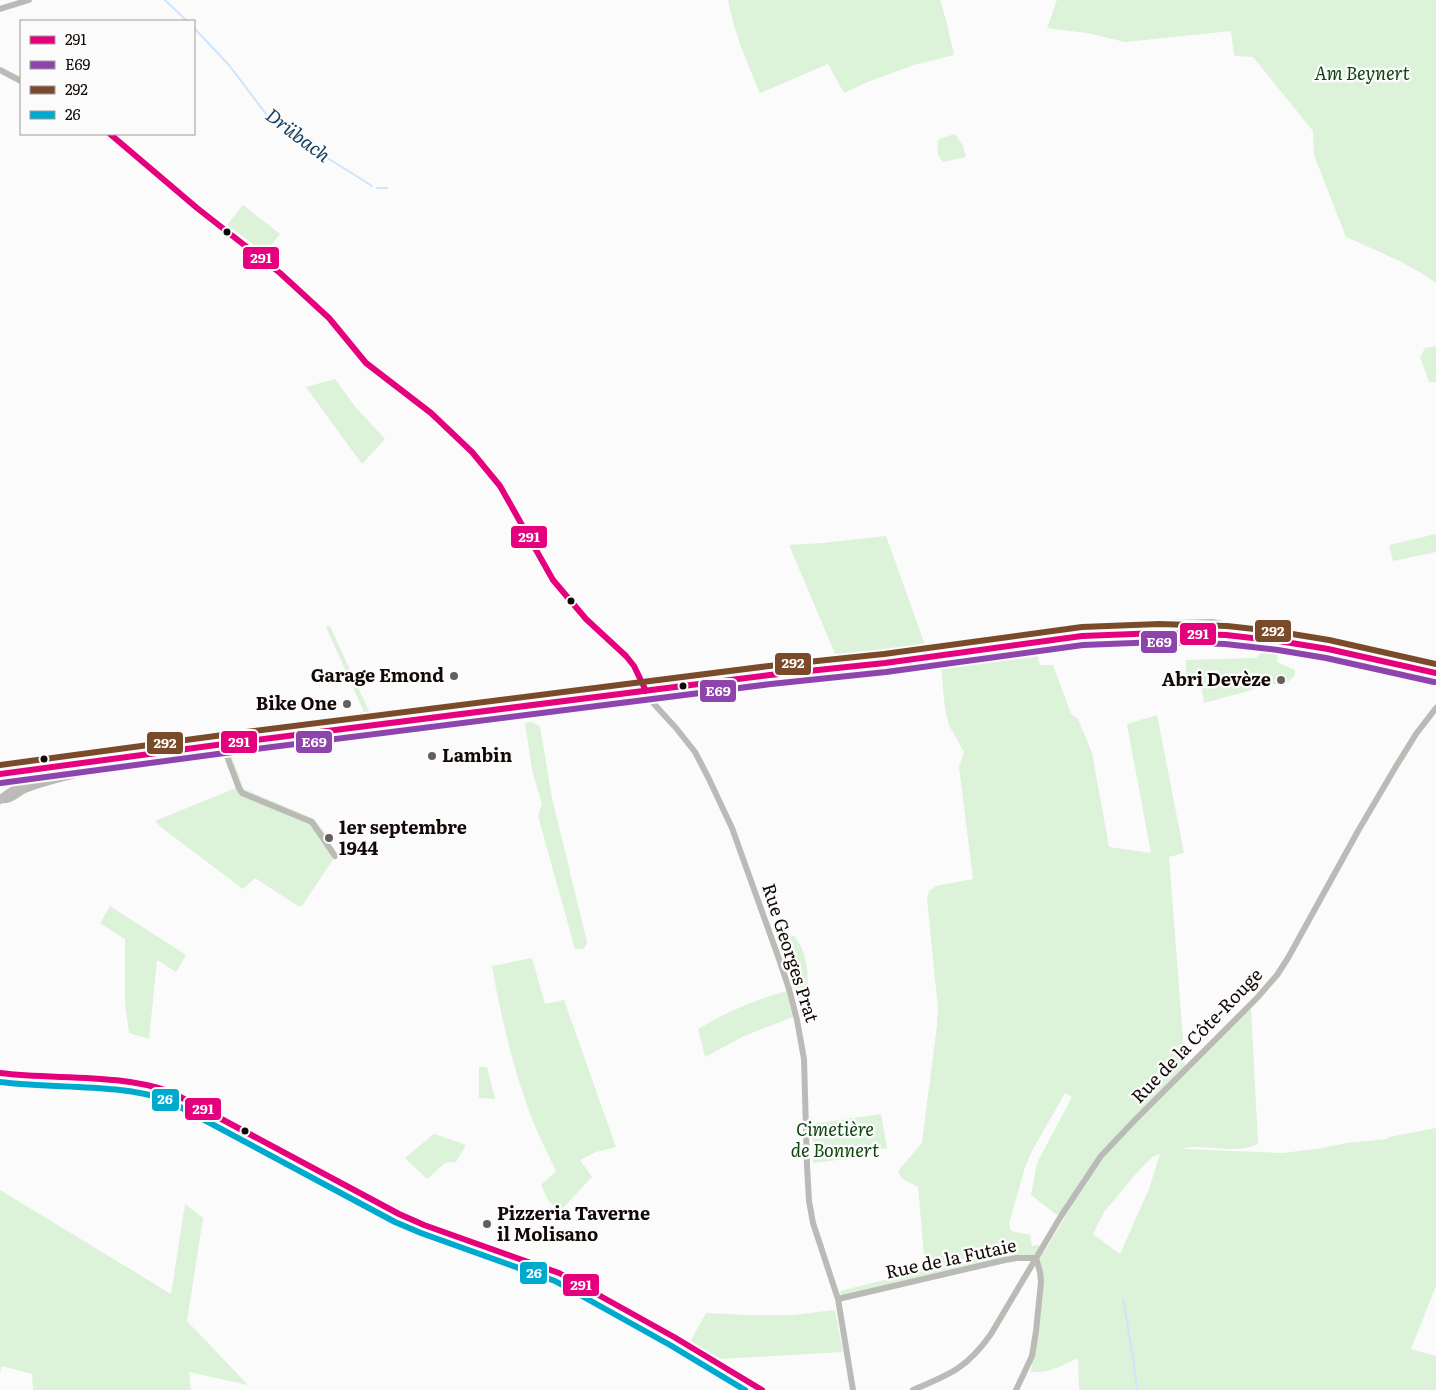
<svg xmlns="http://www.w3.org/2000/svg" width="1436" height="1390" font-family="Literata,serif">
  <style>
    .green { fill: #dcf2d9; fill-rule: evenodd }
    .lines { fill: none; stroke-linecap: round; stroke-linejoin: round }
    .stream { stroke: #cee5fc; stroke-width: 2 }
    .minor { stroke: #babab7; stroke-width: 6 }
    .major { stroke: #bebbba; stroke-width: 8 }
    .highway { stroke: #b8b7b4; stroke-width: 9 }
    .bus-1-casing { stroke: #fbfbfb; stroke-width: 10 }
    .bus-2-casing { stroke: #fbfbfb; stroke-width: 10 }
    .bus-3-casing { stroke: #fbfbfb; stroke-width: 10 }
    .bus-4-casing { stroke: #fbfbfb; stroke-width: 10 }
    .bus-1 { stroke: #e5007d; stroke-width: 6 }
    .bus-2 { stroke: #8e44ad; stroke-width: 6 }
    .bus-3 { stroke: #7a4b2a; stroke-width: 6 }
    .bus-4 { stroke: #00a9ce; stroke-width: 6 }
    .bus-dot { fill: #120906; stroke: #fbfbfb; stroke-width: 2 }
    .poi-dot { fill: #645e5c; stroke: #fbfbfb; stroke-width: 2 }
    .labels { text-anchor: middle; stroke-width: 5; stroke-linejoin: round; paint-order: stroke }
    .park-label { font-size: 18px; font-style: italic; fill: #0f440e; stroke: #fbfbfb }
    .poi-label { font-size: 18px; font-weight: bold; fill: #120906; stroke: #fbfbfb; text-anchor: end }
    .street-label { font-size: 18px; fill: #120906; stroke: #fbfbfb }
    .water-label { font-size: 19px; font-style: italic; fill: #164163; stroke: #fbfbfb }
    .line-badge { stroke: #fbfbfb; stroke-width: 2 }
    .badge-label { font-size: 14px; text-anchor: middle; font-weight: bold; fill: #fff }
  </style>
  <rect width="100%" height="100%" fill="#fbfbfb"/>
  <!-- green -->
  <path class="green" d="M728,0h212l6,20 8,35 -40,10 -44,16 -26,12 -16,-29 -68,29c-13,-31 -26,-60 -32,-93z
    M1057,0h379v283c-27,-20 -59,-32 -90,-46l-32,-82 -1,-24 -60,-74 -19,-1 -3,-25 -106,11 -38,-9 -40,-5z
    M955,134l8,12 3,11 -23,5c-6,-7 -7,-14 -4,-23z
    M243,205l37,29 -15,19 -38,-28z
    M1436,346v36h-7l-9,-25 5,-9z
    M335,379l22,30 28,30 -23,25 -56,-77z
    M1436,534v18l-43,9 -4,-16z
    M886,536l39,109 -29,3 -60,8 -47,-111 34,-2z
    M1192,623l30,3 41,7v2l-59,-4h-83l-1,-2 6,-3z
    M330,626l43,94 -5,1 -42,-94z
    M1257,649l21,1 -1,12 18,8v5l-11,11 -10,-2 -70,19 -4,-25 -22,1v-5l8,-1v-13l70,-2 4,-4z
    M1036,651l4,14h13l18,49 7,5 14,34 17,94 42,6 -24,-129 30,-9 27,138 -15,4 16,209 -83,86 -38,57 -7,6 -26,-20 6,-32 35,-66 -7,-4 -32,56 -8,18 -16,57 2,7 19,4 2,11 7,-1 5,7 27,-45 34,-51 41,-45 105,-103 7,136c-23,11 -51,0 -75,4l1,1 98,4 35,-4 30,-6 40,-4 2,-2 47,-9v158l-25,63 25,7v34h-357l-1,-32c-15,7 -30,16 -47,14l10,-90 -6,-24h-11l-182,40 -2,-7 52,-13 33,-12 -7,-79 -17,-9 -3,-7 24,-28 15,-118 1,-16 -11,-110 2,-8 7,-5 37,-7 -14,-112 5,-15 -15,-27 -4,-16 -4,-43zM1160,1154l-11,35 -29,65 -27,-20 11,-22 31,-37 17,-18z
    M532,722l8,4 12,72 35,144c-2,7 -4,8 -12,7l-37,-133 4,-12 -10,-34 -7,-47z
    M231,755l13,34 70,30 11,14 2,-1 6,8 -3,3 6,12 -34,51h-4l-43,-28 -12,11 -81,-61 -7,-7 81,-33 -12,-32z
    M110,906l76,49 -10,17 -19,-12 -8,79 -20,-6 -4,-30v-64l-25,-16z
    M779,936h15c16,18 14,44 13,67l-7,5z
    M532,958l13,46 19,-4 52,147 -20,5 -16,8 12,17 -33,35 -11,-12 -7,-15 15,-14c-7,-15 -15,-30 -21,-45 -20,-49 -34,-108 -43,-160z
    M786,991l7,26 -49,19 -39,21 -7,-28c28,-17 57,-29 88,-38z
    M479,1067h8l8,32 -16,-1z
    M881,1114l6,34 -34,5v5l-40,5 -1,-39z
    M434,1134l32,11 -10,17 -11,1 -18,16 -22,-21z
    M0,1190l171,104 14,-90 18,14 -16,103 61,64 -59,-13 2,18h-158l-1,-16 -30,-8 -2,6z
    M835,1310l8,42 -122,7 -31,-17 16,-29 41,2h46z"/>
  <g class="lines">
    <!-- stream -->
    <path class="stream" d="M165,0l22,21
      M194,28l35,37 37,49 41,31 65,41
      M377,188h10
      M1123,1299l10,58 4,33"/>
    <!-- minor -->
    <path class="minor" d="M0,9l29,-9
      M0,70l21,11
      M110,134l87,74 83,65 49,45 37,45 65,50 41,39 28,34 53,94 33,39 40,37 8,10 8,19 12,19 22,24 19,24 13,25 24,51 47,131 10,30 8,31 7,39 3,107 2,35 4,22 25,76 15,91
      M1113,634c3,-8 9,-9 18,-10l81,-2 52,10 7,2 8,7
      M225,751l14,37 3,5 70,29 23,34
      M0,800c11,2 16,-6 25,-10 17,-7 36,-11 54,-16
      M0,1073c33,5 66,5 99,7 25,2 49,3 72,12l228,122 25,11 84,29 51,19 115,64 88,53
      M838,1299l167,-39 12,-2h19
      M913,1390c38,-16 54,-22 78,-56l70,-118 40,-60 34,-36 122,-122 20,-23 11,-17 70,-127 37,-63 21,-34 20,-26
      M1016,1390l16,-34 4,-25 5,-49 -1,-10 -4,-14"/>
    <!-- major -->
    <path class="major" d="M907,665c91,-12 182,-26 274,-26
      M52,771l26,-2 793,-100
      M0,774l224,-30 546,-69 115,-12 166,-23 62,-6 68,-1
      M0,800c17,-16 37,-21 59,-26"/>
    <!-- highway -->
    <path class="highway" d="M1181,639c49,1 98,6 146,15 36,7 73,17 109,25"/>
    <!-- bus-1 casing -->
    <g class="bus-1-casing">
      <path id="bus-1" d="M110,134l87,74 83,65 49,45 37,45 65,50 41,39 28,34 53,94 33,39 40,37 8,10 12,25
        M0,774l224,-30 546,-69 115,-12 197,-27 77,-3 67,2 53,6 49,8 108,24
        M0,1073c56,7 118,0 171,19l228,122 25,11 135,48 115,64 88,53"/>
    </g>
    <!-- bus-2 casing -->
    <g class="bus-2-casing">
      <path id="bus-2" d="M1,783l224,-30 546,-69 115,-12 197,-27 76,-3 66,2 53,6 48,8 108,24"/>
    </g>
    <!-- bus-3 casing -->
    <g class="bus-3-casing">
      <path id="bus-3" d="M0,765l223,-30 546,-69 115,-12 198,-27 77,-3 68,2 53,6 49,8 107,24"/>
    </g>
    <!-- bus-4 casing -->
    <g class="bus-4-casing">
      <path id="bus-4" d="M0,1082c53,7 117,1 167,18l228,122 26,11 134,48 115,64 75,45"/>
    </g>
    <!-- bus-1 -->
    <use href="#bus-1" class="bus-1"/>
    <!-- bus-2 -->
    <use href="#bus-2" class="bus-2"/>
    <!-- bus-3 -->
    <use href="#bus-3" class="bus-3"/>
    <!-- bus-4 -->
    <use href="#bus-4" class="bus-4"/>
  </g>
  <!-- markers -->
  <g class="bus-dot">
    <circle cx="227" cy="232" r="4.5"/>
    <circle cx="571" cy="601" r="4.5"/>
    <circle cx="683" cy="686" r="4.5"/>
    <circle cx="44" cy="759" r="4.5"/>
    <circle cx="245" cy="1131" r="4.5"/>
  </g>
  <g class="poi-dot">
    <circle cx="454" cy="676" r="5"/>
    <circle cx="1281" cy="680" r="5"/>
    <circle cx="347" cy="704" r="5"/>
    <circle cx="432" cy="756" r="5"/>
    <circle cx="329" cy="838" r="5"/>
    <circle cx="487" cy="1224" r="5"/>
  </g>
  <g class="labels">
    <!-- park labels -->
    <g class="park-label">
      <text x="1362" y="80">Am Beynert</text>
      <text x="835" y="1136">Cimetière<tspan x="835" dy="21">de Bonnert</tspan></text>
    </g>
    <!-- poi labels -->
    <g class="poi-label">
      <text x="444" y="682">Garage Emond</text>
      <text x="1271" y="686">Abri Devèze</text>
      <text x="337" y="710">Bike One</text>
      <text x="442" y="762" text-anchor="start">Lambin</text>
      <text x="339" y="834" text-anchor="start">1er septembre<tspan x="339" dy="21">1944</tspan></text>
      <text x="497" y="1220" text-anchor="start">Pizzeria Taverne<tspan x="497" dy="21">il Molisano</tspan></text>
    </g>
    <!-- street labels -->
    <g class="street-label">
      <text transform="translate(790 953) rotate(72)" y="6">Rue Georges Prat</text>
      <text transform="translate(1197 1036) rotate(-46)" y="6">Rue de la Côte-Rouge</text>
      <text transform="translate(951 1259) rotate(-12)" y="6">Rue de la Futaie</text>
    </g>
    <!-- water labels -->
    <g class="water-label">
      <text transform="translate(298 135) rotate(37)" y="7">Drübach</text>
    </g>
  </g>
  <g class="line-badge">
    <rect x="242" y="246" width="38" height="24" rx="5" fill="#e5007d"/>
    <rect x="510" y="525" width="38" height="24" rx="5" fill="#e5007d"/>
    <rect x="1254" y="619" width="38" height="24" rx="5" fill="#7a4b2a"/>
    <rect x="1179" y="622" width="38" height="24" rx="5" fill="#e5007d"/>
    <rect x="1140" y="630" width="38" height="24" rx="5" fill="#8e44ad"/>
    <rect x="774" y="652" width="38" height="24" rx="5" fill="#7a4b2a"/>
    <rect x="699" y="679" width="38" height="24" rx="5" fill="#8e44ad"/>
    <rect x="295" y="730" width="38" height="24" rx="5" fill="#8e44ad"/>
    <rect x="220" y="730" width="38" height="24" rx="5" fill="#e5007d"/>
    <rect x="146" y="731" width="38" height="24" rx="5" fill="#7a4b2a"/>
    <rect x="151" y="1088" width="29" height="24" rx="5" fill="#00a9ce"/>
    <rect x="184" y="1097" width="38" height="24" rx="5" fill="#e5007d"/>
    <rect x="519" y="1261" width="29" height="24" rx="5" fill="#00a9ce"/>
    <rect x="562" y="1273" width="38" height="24" rx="5" fill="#e5007d"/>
  </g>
  <g class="badge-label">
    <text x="261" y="263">291</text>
    <text x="529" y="542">291</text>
    <text x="1273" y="636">292</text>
    <text x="1198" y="639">291</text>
    <text x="1159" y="647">E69</text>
    <text x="793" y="668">292</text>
    <text x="718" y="696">E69</text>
    <text x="314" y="747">E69</text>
    <text x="239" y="747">291</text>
    <text x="165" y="748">292</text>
    <text x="165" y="1104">26</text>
    <text x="203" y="1114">291</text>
    <text x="534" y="1278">26</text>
    <text x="581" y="1290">291</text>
  </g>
  <!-- legend -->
  <rect x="20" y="20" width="175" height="115" fill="#fbfbfb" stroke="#9e9a99"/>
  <rect x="30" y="36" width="25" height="8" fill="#e5007d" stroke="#9e9a99"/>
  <text x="65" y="45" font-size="15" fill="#120906">291</text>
  <rect x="30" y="61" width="25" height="8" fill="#8e44ad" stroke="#9e9a99"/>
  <text x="65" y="70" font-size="15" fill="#120906">E69</text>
  <rect x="30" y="86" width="25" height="8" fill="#7a4b2a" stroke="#9e9a99"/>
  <text x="65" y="95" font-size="15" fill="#120906">292</text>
  <rect x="30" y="111" width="25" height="8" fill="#00a9ce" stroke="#9e9a99"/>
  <text x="65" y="120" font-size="15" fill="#120906">26</text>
</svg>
